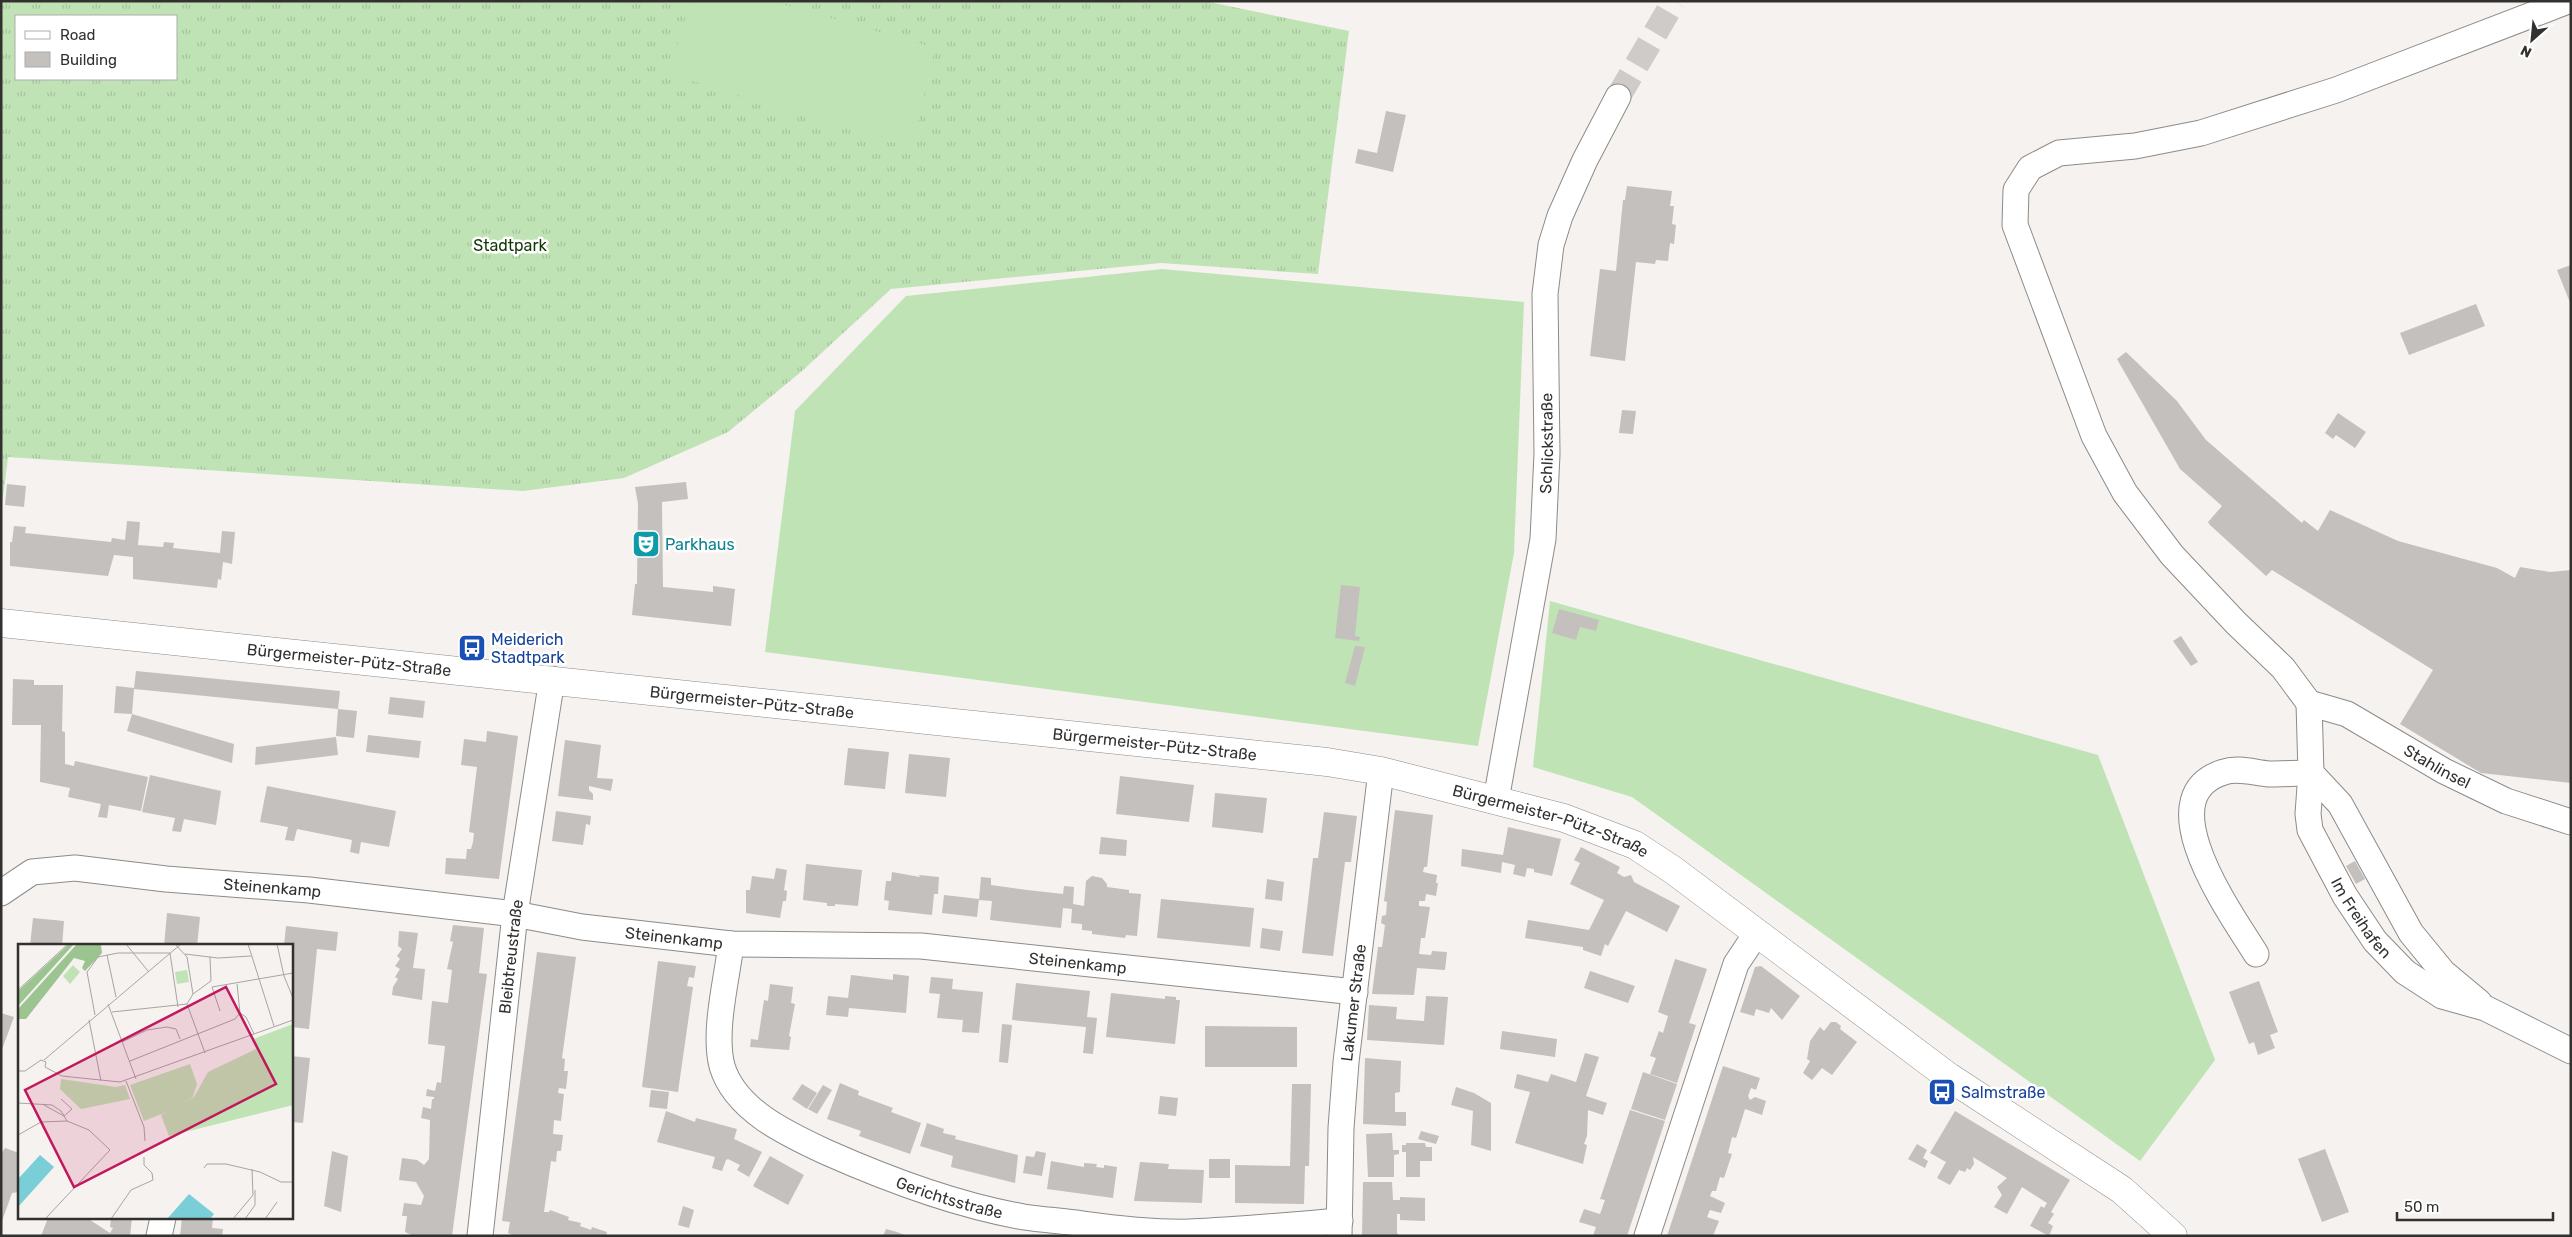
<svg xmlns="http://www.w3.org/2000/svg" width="2572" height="1237" font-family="Rubik,sans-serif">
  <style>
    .grass { fill: url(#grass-tufts); fill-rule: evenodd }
    .garden { fill: #c0e3b6 }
    .building { fill: #c3c0bd }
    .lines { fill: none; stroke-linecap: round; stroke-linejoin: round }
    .street-tunnel { stroke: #cecbc9; stroke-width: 25; stroke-dasharray: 25 12; stroke-linecap: butt }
    .street-casing { stroke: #8d8b88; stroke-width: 27 }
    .secondary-casing { stroke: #8d8b88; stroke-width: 29 }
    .street { stroke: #fff; stroke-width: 25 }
    .secondary { stroke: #fff; stroke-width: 28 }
    .labels { text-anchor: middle; stroke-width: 5; stroke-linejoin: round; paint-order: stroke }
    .park-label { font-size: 16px; fill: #113803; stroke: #fff }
    .street-label { font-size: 16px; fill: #32312f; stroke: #fff }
    .culture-label { font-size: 16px; fill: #0d838f; stroke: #fff; text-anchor: start }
    .transit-label { font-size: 16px; fill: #164399; stroke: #fff; text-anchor: start }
    .inset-road { fill: none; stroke: #a7a5a2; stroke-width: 1 }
    .view { fill: #c2185b; fill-opacity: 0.15; stroke: #c2185b; stroke-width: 2.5 }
    .inset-edge { fill: none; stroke: #32312f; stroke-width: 2.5 }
  </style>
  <defs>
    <pattern id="grass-tufts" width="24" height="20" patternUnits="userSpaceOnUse" patternTransform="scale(1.25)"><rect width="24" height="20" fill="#c0e3b6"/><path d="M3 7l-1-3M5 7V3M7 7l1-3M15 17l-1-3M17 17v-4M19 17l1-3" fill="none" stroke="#a5c39d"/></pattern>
  </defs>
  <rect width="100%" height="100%" fill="#f5f2ef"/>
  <!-- grass -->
  <path class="grass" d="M1,1h1203l145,30 -31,243 -157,-11 -270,26 -89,82 -74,61 -104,46 -101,13 -515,-34 -7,57zM16,16h160v63h-160z"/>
  <!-- garden -->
  <path class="garden" d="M690,1h81l164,47 -23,100 -243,-74z
    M1162,269l362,33 -10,251 -36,193 -713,-94 30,-241 111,-115z
    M1550,601l548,154 117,305 -75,101 -508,-364 -99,-30z"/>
  <!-- building -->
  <path class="building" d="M1386,111l20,4 -13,57 -38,-9 3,-14 19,4z
    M1627,186l45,5 -2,15h4l-2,18 4,1 -2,19 -4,-1 -2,18 -12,-1 -1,4 -19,-2 -11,99 -35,-5 10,-87 16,2 7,-71h2z
    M2571,265v40l-14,-35z
    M2476,304l9,22 -76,29 -9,-22z
    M2126,352l51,49 29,39 96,83 2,-3 14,11 12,-21 68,31 99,27 18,10 5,-11 30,5 21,-2v213l-90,-10 -81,-49 33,-54 -161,-100 -6,6 -56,-51 -2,-3 14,-16 -42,-37 -63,-110z
    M1622,410l14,1 -3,23 -14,-1z
    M2338,413l28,19 -11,16 -19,-13 -3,4 -8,-6z
    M686,482l2,17 -26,3 1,85 50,5v-6l22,3 -4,37 -99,-11 3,-31h2l1,-80 -3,-17z
    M7,484l19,2 -2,21 -19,-2z
    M127,521l13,1 -2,23 25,2 1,-5 10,1 -1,5 47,5 2,-22 13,1 -3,32 -9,-2 -2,18 -3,-1 -1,9 -84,-9v-22l-19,-2 -6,21 -98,-10v-24h2l2,-16 12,1 -1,6 86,9 1,-4 13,2z
    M1341,585l19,2 -5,49 5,1 -1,4 -24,-3z
    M1559,609l40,11 -3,11 -16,-4 -4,13 -24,-7z
    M2181,636l17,26 -7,4 -18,-25z
    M1355,646l10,1 -10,39 -10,-3z
    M136,671l204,20 -2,18 19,2 -3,27 -18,-2 2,-27 -204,-20 -2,25 102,30 -2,19 -105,-32 5,-17 -18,-1 2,-27 18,2z
    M13,679l21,1v5h29l-1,46 3,1v32l9,2 1,-5 73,16 -7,34 -32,-6 -2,13 -9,-1 3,-13 -33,-7 2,-9 -30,-6 1,-57h-29z
    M390,697l35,4 -2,17 -35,-4z
    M487,731l31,5 -19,143 -54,-5 1,-16 20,1 1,-10h4l2,-7 1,-9 -5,-1 8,-65 -16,-2 3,-26 22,3z
    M368,735l53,6 -2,17 -53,-6z
    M336,737l2,18 -83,10 1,-18z
    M565,740l36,5 -4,33 16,1 -2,12 -22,-5v4l4,4v6l-35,-4z
    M848,748l41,4 -4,37 -41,-4z
    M909,754l41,4 -4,39 -41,-4z
    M150,775l71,16 -5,34 -32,-6 -3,13 -9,-1 3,-13 -33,-6z
    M1120,776l74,9 -5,37 -73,-8z
    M267,786l129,25 -7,36 -28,-5 -2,12 -9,-2 2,-12 -55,-11 -3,12 -9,-1 3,-13 -28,-5z
    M1215,793l52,5 -4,35 -51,-6z
    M1395,810l38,5 -6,52h-3l-1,5 14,3 -1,8h2l-2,13 -10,-2 -1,7h-6v5l11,1 -5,31h-4l-2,16 12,1 1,-4 15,1 -2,18 -28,-2 -3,27 -42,-1 6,-47h4l2,-14 1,-8 -4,-2 1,-7 4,-1 1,-13 -3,-1z
    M556,811l35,5 -1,9 -4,-1 -3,21 -31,-4z
    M1324,812l33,4 -6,46h-6l-12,94 -31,-3 11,-95h5z
    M1508,827l53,12 -9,37 -18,-4v-3l-7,-1 -2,9 -12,-3 2,-9 -13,-3 -1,11 -40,-7 1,-17 41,6z
    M1101,837l26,3 -1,16 -27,-2z
    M1581,847l39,20 -3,6 7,4 7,-2 3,7 46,24 -13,26 -41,-21 -18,35 -3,-2 -4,12 -18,-6v-3l-58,-9 3,-18 61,10 15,-30 -34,-16 10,-21 -6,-3z
    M2355,861l10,18 -9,5 -10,-18z
    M806,864l56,6 -4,36 -23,-2v2h-8v-3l-24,-3z
    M776,868l11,2 -3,20 3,1 -1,10h-3l-3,17 -34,-5v-23h4l2,-14 22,3z
    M892,872l28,5 -1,-2 20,2 -1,17h-4l-2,21 -44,-5 1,-9 -5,-1 2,-19h5z
    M1092,876l10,2 5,6v3l22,3v3l12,1 -4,42 -11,-1 -1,3 -33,-4v-3l-10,-1v-6l-11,-1 1,-14 -9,-1 -2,20 -71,-8 2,-19 -13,-1 2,-23 10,1v7l36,5 36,4 1,-8 10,1 -1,17 11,2 2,-25z
    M1267,879l17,3 -2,19 -17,-2z
    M944,895l35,4 -2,18 -35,-4z
    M1161,899l93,9 -4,39 -93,-9z
    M167,913l33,4 -3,29h-33z
    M33,918l31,3 -2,25h-32z
    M453,925l31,3 -5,45 8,1 -35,262h-38l-9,-4 2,-16h-5l2,-13 17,2 3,-9 -8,-14 -17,-2 3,-22 15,2 7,5 5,-6 1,-39 -9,-2 2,-11 8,2 1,-10h2v-2l-8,-1 1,-7 8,2 2,-9 4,1 4,-37 -17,-2 1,-13 3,-30 16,2 4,-33 -5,-1 6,-27 -3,-1z
    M286,926l52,6 -2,19 -19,-2 -8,80 -18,-2v-81h-7z
    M1262,928l21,3 -3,20 -20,-3z
    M399,931l19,2 -5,35 12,1 -3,31 -30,-5 1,-8 5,-8 -3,-2 5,-8 -5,-3 5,-7 -3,-3 5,-7 -4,-3z
    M537,952l39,5 -14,101 3,1 -1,12h4l-2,18 -7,-1 -1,5 6,1 -3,27 -7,-1 -1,14 10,1 -2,16h-4l-1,11 -5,-1 -7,51h5l1,-2 19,7 -1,3 13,3 -1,3 11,4 1,-3 15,5 -1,4h-91l-7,-3 2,-11 -8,-1z
    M1675,959l32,10 -18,54 7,2 -19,58 -27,-9 6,-16 -6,-2 9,-25 4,2 5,-17 -10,-4z
    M658,961l38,5 -2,12 -5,-1 -2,9 6,1 -15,105 -36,-5z
    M1761,966l39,30 -18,24 -11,-12 -2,5 -13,-4 -2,7 -14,-4 15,-45z
    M1590,971l45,15 -7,17 -44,-15z
    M893,974l16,2 -3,37 -57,-5 -1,9 -22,-2 2,-19 20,2 3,-23 42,5z
    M931,977l22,2 -1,10 31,3 -4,41 -17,-1 1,-12 -26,-2 3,-24 -11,-1z
    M2259,981l19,51 -8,3 5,13 -17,7 -4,-13 -5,2 -20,-52z
    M1016,983l74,8 -3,26 10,1 -4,36 -10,-1 3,-26 -74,-7z
    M770,984l23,3 -2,16 4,1 -6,32 2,1 -2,13 -39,-3 1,-8 7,1 6,-40 4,1z
    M1111,993l54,6v-3l11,1v3h4l-5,44 -69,-7z
    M1426,996l22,1 -4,48 -77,-5 2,-35 28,2 -1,12 28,2z
    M1,1013l13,4 -13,35z
    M1831,1022h5l5,4 -1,3 17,13 -25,33 -10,-7 -10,12 -9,-7 7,-12 -3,-2 3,-18 10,-14 4,4z
    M1002,1024l10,1 -4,38 -9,-1z
    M1205,1026l92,1v40h-92z
    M1502,1031l55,8 -2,18 -55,-8z
    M1585,1053l14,4 -13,39 21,7 -4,12 -15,-5 -1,26 -3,8 3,1 -4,19 -68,-21 15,-51 -16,-4 3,-14 31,8 3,-8 25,8z
    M291,1056l19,2 -7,65 -12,-1z
    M1365,1058l36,3 -1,31 -5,1v19h11v14l-43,-2z
    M1723,1066l37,12 -4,12 -5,-2 -3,8 2,4 5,-3 11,4 -4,14 -17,-6 -9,29 -4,-1 -4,16 4,1 -8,24 -4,-1 -4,14h-4l-2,5 15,7 -4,10 -11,-3 -3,7 12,4 -6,15h-46z
    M1643,1072l34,12 -12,36 -34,-11z
    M840,1083l19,8 -1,4 35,13 -2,4 30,11 -11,31 -51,-18 2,-5 -34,-12z
    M802,1084l15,9 -10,16 -15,-10z
    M1292,1084h19l-2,82h-4l-1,38 -69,-1v-38l55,1z
    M823,1085l9,5 -15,24 -9,-5z
    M1456,1087l18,6 17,10v48l-20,-6 2,-34 -22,-6z
    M651,1090l18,2 -2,17 -18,-2z
    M1160,1096l18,2 -2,18 -18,-2z
    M1630,1110l35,11 -38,115h-34l3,-9 -17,-5 5,-13 16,5 5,-14 -5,-1z
    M666,1111l29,11 1,-4 41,11 -3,10 28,13 -13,25 -12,-7 3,-5 -12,-6 -2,1 -4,11 -10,-3 3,-11 -58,-15z
    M1955,1111l115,69 -19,32 3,2 -6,9 5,3 -4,10 -19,-10 11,-20 3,2 3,-5 -25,-16 -15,27 -13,-7 8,-12 -5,-8 10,-9 -34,-21 1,7 -4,6 -3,-2 -2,4 -6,-2 -9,15 -13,-7 9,-16 -16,-9z
    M927,1123l17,6 -1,4 13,3 -1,3 63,16 -3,28 -64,-16 2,-11 -33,-10z
    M1421,1131l18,5 -3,8 -18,-5z
    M1392,1133l1,17h6v4l-5,1v22h-26l-2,-43z
    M1406,1143h19l1,4h6v14h-12v16h-14v-25h-4v-7h4z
    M1917,1144l10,6 -4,8 5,3 -3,7 -17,-9z
    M5,1148l14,5v39l-7,1 -11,31v-70z
    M2325,1149l24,63 -27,10 -24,-63z
    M332,1151l16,5 -7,56 -17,-6z
    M1036,1151l10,2 -4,23 -19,-3 3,-17 8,1z
    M770,1156l34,19 -16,30 -35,-19z
    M1209,1159h21v19h-21z
    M1051,1161l33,6v-4l13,1 -1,3 8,1v-3l13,2 -4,31 -66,-9z
    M1140,1162l29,2 -1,5 36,1 -2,33 -68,-2z
    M1363,1182h29l1,18h7v-3l25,1v23l-25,-1v-6h-3v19l2,3h-37z
    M683,1206l11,4 -5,18 -11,-3z
    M48,1218h39l23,15 3,-5 -3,-1 1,-9h21l-2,18h-89z
    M182,1218h31l-1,10 11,1 -1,7h-42z
    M886,1229l11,3 10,4h-24z"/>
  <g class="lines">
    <!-- street-tunnel -->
    <path class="street-tunnel" d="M1618,97l56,-96"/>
    <!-- street casing -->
    <g class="street-casing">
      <g id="street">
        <path d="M2309,703l-26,-35 -47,-45 -64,-68 -47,-62 -31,-57 -79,-211 1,-35 14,-22 29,-15 76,-7 66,-13 135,-43 232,-89"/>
        <path id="s1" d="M2309,703l2,70 -3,41 2,16 35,66 30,45 30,31 37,24 43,12 86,43"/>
        <path id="s2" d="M2309,703l38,11 97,57 62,30 65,21"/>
        <path d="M2311,773l29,31 71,129 32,39 36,30"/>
        <path id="s3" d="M1496,800l47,-261 4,-85 -2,-160 6,-49 9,-29 25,-56 33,-63"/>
        <path id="s4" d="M1,893l31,-21 43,-4 91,11 143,11 206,24 67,13 149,17 190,2 434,46"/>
        <path id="s5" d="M731,944c-4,35 -18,87 -9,122 13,44 65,68 104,86 63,28 129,53 198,65 20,3 40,4 59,7 36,5 71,9 107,8 50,-2 100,-7 150,-11"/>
        <path d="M2256,954c-24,-39 -111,-158 -32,-182 14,-5 31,1 45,2 14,0 28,-1 42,-1"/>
        <path d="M159,1236l4,-18"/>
        <path id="s6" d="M480,1236l35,-322 37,-235"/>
        <path id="s7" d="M1339,1236l2,-108 5,-66 35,-291"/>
        <path d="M1647,1236l89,-272 20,-30"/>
      </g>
    </g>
    <!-- secondary casing -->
    <g class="secondary-casing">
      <g id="secondary">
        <path id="s8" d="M1,623l1326,139 54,9 183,47 71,27 38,25 276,207 173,113 51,46"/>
      </g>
    </g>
    <!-- street -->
    <use href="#street" class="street"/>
    <!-- secondary -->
    <use href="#secondary" class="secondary"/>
  </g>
  <!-- icons -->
  <defs>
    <g id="theatre-square" transform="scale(1.4375)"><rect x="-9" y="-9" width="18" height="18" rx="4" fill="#0f9aa8" stroke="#fff"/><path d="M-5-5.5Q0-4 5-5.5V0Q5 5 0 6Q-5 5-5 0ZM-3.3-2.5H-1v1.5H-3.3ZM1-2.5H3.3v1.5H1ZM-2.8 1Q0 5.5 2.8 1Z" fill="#fff"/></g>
    <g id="bus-square" transform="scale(1.4375)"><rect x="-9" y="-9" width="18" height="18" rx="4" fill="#1a4fb4" stroke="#fff"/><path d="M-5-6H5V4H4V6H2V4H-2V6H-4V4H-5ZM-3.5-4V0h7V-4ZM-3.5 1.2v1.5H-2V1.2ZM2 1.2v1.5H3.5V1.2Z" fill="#fff"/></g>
  </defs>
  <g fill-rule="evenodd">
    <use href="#theatre-square" x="646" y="544"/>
    <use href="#bus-square" x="472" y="648"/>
    <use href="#bus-square" x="1942" y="1092"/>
  </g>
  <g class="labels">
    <!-- park labels -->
    <g class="park-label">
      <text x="510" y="251">Stadtpark</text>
    </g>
    <!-- street labels -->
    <g class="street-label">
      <text dy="6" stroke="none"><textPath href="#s3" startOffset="361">Schlickstraße</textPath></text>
      <text dy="6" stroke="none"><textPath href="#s8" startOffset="350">Bürgermeister-Pütz-Straße</textPath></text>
      <text dy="6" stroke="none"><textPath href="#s8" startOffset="755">Bürgermeister-Pütz-Straße</textPath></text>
      <text dy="6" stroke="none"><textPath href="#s8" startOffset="1160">Bürgermeister-Pütz-Straße</textPath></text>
      <text dy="6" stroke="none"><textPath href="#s2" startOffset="144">Stahlinsel</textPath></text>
      <text dy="6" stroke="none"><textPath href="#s8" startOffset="1565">Bürgermeister-Pütz-Straße</textPath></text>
      <text dy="6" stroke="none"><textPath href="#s4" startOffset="279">Steinenkamp</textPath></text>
      <text dy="6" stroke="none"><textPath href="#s1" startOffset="229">Im Freihafen</textPath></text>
      <text dy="6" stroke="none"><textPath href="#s4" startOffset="684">Steinenkamp</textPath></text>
      <text dy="6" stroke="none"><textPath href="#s6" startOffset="281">Bleibtreustraße</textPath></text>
      <text dy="6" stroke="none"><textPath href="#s4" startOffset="1089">Steinenkamp</textPath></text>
      <text dy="6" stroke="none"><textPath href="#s7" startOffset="234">Lakumer Straße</textPath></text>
      <text dy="6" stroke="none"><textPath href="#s5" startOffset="394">Gerichtsstraße</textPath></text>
    </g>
    <!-- culture labels -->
    <g class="culture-label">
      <text x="665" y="550">Parkhaus</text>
    </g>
    <!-- transit labels -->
    <g class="transit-label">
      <text x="491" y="645">Meiderich<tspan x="491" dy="18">Stadtpark</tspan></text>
      <text x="1961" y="1098">Salmstraße</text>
    </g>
  </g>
  <!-- overview -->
  <g transform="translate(18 944)">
    <rect width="275" height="275" fill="#f5f2ef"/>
    <path d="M169,26l2,12 -12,2 -2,-12zM275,80v81l-124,31 -8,-21 33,-18 14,-25 48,-23 -3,-10z" fill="#c0e3b6"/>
    <path d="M51,0h5l-56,62v-15zM59,0h28l-4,1 1,8 -17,18 -3,-3 3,-7 -11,-3 -48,61h-8v-10z" fill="#9bc491"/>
    <path d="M55,21l7,7 -10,12 -7,-8zM172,120l7,20 -4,13 -19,12 -30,12 -14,-36zM43,135l55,8 9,-2 5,14 -49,10 -21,-20zM202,161l2,8 -22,5 -2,-9z" fill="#c0e3b6"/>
    <path d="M22,211l14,12 -36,40v-28zM171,250l25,20 -4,5h-43z" fill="#79ced8"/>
    <path class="inset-road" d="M108,0l22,27M157,0l12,13 6,37M230,0l26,82M259,0l7,32 9,22M167,10l33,4 33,-2M89,11l9,42M219,40l3,29 6,4 8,17M0,46l50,-46M90,60l28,75M169,60l18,49M202,67l-8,-24 81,-14M94,68l75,-8 6,-10 18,-13 -1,-24M77,71l-8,-43 11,-15 20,-4h52l8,54M71,76l12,61M104,98l25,-12 20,-3 9,2 4,10M26,116l137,-116M112,117l105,-42 5,-6M27,123l17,9 58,6 173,-62M0,127h7l16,-11 5,2 -1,5M108,137l18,46 1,14M43,155l11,10 -8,7M0,159l34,2 9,6 6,10M26,161l20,11M0,191l23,-13 26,-1 22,9 21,20 -65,69M186,224l3,-4h19l34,8 21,10h12M93,275l20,-29 22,-10 -1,-7 -8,-8v-8M215,275l20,-24 -1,-26M227,275l10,-14v-15M247,275l12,-17"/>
    <path class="view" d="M208,43l50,97 -202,103 -49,-97z"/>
    <rect width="275" height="275" class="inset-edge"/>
  </g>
  <!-- border -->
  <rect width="2572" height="1237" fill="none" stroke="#32312f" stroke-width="5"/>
  <!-- legend -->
  <rect x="15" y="15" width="162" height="65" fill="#ffffff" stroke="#adadac"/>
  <rect x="25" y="31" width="25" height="8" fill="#ffffff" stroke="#adadac"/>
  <text x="60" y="40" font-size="15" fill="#32312f">Road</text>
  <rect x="25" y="52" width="25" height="15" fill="#c3c0bd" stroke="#adadac"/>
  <text x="60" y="65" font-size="15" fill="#32312f">Building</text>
  <!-- north arrow -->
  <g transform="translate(2532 40) rotate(207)" stroke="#ffffff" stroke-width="4" paint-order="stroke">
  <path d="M0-4L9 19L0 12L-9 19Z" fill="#32312f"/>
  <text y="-8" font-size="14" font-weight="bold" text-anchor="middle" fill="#32312f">N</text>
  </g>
  <!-- scale -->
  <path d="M2397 1212v8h156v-8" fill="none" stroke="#32312f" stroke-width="2.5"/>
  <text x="2404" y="1212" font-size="15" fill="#32312f" stroke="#ffffff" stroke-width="4" paint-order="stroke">50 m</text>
</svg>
